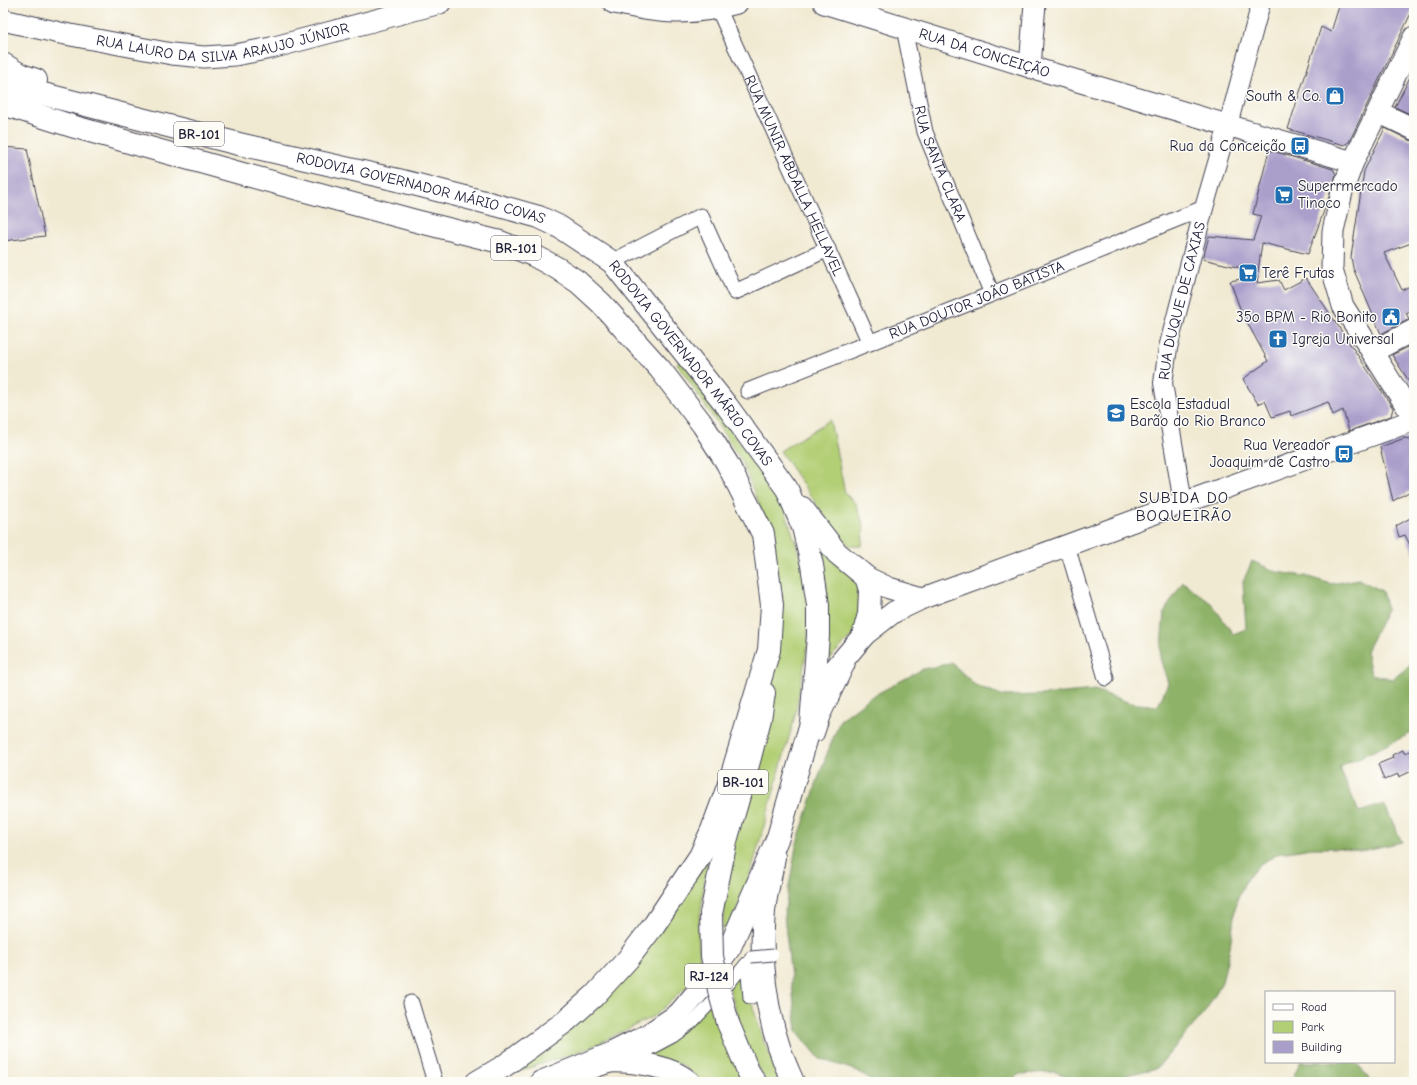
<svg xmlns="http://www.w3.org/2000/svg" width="1417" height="1085" font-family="'Comic Neue',sans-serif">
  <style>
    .green { fill: #b3cf76; stroke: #6a7858 }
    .forest { fill: #8eb267; stroke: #586a51 }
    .building { fill: #aa9fcb }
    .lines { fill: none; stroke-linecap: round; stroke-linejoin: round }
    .pedestrian-casing { stroke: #414052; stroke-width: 13 }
    .minor-casing { stroke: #414052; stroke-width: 17 }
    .tertiary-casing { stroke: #414052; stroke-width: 20 }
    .secondary-casing { stroke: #414052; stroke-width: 23 }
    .trunk-casing { stroke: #414052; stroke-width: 24 }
    .motorway-casing { stroke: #414052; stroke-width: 24 }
    .pedestrian { stroke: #fff; stroke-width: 11 }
    .minor { stroke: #fff; stroke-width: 15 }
    .tertiary { stroke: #fff; stroke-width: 18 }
    .secondary { stroke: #fff; stroke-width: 21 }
    .trunk { stroke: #fff; stroke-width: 22 }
    .motorway { stroke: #fff; stroke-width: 22 }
    .pedestrian-bridge-casing { stroke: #414052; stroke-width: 13; stroke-linecap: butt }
    .trunk-bridge-casing { stroke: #414052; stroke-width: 24; stroke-linecap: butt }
    .pedestrian-bridge { stroke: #fff; stroke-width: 11 }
    .trunk-bridge { stroke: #fff; stroke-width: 22 }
    .labels { text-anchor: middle; stroke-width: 3; stroke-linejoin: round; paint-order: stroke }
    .shield { fill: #fdfcf7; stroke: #646373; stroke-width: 1 }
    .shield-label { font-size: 14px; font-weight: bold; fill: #22223b }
    .street-label { font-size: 15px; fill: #22223b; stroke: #fdfcf7 }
    .poi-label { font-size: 15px; fill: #22223b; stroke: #fdfcf7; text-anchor: end }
    .neighbourhood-label { font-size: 16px; letter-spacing: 1px; fill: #22223b; stroke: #fdfcf7 }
  </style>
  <rect width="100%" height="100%" fill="#fdfcf7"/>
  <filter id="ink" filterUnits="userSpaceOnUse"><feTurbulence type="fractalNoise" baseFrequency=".025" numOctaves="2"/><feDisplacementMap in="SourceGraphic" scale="8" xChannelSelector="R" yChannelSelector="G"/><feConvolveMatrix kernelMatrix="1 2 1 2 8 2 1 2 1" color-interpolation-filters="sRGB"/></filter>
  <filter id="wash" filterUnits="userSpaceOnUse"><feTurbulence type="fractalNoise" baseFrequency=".012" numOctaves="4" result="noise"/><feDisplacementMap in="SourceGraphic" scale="16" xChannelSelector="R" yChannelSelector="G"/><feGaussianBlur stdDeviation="0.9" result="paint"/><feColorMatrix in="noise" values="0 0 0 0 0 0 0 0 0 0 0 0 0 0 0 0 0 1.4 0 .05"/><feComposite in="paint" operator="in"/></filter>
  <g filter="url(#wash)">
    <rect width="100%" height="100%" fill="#f1ead3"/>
    <!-- green -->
    <path class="green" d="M681,360l102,145 25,75v63l-13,73 -44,156 -20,51 -9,7 7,-65 41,-175 9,-85 -9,-74 -29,-71 -64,-97z
      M830,420l15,73 11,11 8,22 -2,20h-12l-14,-13 -56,-82z
      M815,537l43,46 8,14 -11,36 -34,34 4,-31 1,-54z
      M708,858l-10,73 3,43 -47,42 -65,32 -99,33 90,-66z
      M741,969l23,73 19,40h-17l-18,-32 -20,-66z
      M710,999l34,83h-41l-23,-18 -55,-14 49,-24z"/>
    <!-- forest -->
    <path class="forest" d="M1252,561l25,11 28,4 27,8 26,-5 24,12 5,19 -21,41 5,23 22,5 20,-16 1,-12v81l-75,35 20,45 25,-8 18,38 -41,9 -21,-3h-28l-32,5 -20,11 -14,16 -10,22 -6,46 -8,34 -17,30 -48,56 -61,14h-11l-30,-10 -35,2 -13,8h-135l-14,-11 -38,-12 -23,-28 -13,-116 12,-69 26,-79 18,-47 31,-23 52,-28 29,-6 23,22 29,11 38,-1 53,-5 35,13 28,3 10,-23 -8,-25 4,-46 19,-30 29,22 21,30 13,-5 -3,-47z
      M1300,1062h56l16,20h-80l2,-7z"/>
    <g id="blocks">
      <!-- building -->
      <path class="building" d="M1340,3h74v4l-65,135 -5,3 -56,-16 33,-102 10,5z
        M1414,69v47l-19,-9z
        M1385,128l24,12 5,1v101l-30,11 18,37 12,-6v25l-8,4 3,6 -28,15 -28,-66 -2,-11 13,-86z
        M3,147l24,2 18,87 -42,5z
        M1269,150l64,19 3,5 -8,26 -20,54 -46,-11 -4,29 -55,-13 6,-23 44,4 8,-24 -8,-2z
        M1258,276l-1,7 22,-3 5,10 22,-12 87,130 -2,8 -42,15 -6,-21 -10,5 -5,-13 -37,14 -1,-5 -18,6 -7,-16 -7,3 -15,-25 25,-18 -27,-50 -11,-30z
        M1414,344v45l-22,-34z
        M1405,438l9,2v49l-21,12 -13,-54z
        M1414,516v37l-9,-18 -6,2 -3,-11z
        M1403,750l1,3 10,-3v20l-15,7 -1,-3 -14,6 -6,-16 15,-6 -1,-3z"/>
    </g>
  </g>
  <g filter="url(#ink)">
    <use href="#blocks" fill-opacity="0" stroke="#414052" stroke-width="1"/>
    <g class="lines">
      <!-- pedestrian casing -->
      <g class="pedestrian-casing">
        <path id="pedestrian" d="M818,735l6,-18 25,-52
          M630,1060l43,-23 20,-15 37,-39 16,-20 3,35h3l-1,-41
          M577,1078l33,-11"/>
      </g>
      <!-- minor casing -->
      <g class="minor-casing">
        <g id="minor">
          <path id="s1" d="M718,8l152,335"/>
          <path id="s2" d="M904,28l21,104 67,162"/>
          <path d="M612,262l89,-46 34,76 93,-43"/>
          <path id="s3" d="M748,391l244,-97 212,-86"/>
          <path d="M1067,546l39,132"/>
          <path d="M411,1003l24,79"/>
        </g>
      </g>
      <!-- tertiary casing -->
      <g class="tertiary-casing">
        <g id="tertiary">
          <path id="s4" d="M1183,503l-20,-120 5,-35 36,-140 24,-83 33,-122"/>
        </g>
      </g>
      <!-- secondary casing -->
      <g class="secondary-casing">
        <g id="secondary">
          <path d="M614,3c16,3 31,7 46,8 26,3 53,-1 77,-8"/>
          <path id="s5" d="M824,3l206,64 323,95"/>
          <path id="s6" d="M3,20l57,13 112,21 32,3 31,-2 36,-7 169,-45"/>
          <path d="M1414,37l-61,125 -11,30 -9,39 -1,38 11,37 71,112"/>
          <path d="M1030,67l5,-64"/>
          <path d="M1378,112l36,17"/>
          <path d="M1372,352l42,-22"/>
          <path d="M866,577l23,11 34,10"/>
          <path d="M863,636l31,-24 29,-14 260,-95 231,-83"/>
        </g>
      </g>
      <!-- trunk casing -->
      <g class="trunk-casing">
        <path id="trunk" d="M774,857c-3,18 -8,36 -10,54 -5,59 4,118 29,171
          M711,914l15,-73 23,-80 11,-42 4,-26
          M728,1023l20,48 7,11"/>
      </g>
      <!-- motorway casing -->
      <g class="motorway-casing">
        <g id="motorway">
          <path d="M3,64l18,11 15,5"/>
          <path id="s7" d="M3,82l36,11 200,51 159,36 98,25 43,12 19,9 54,36 115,144 60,83 16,38 9,38 6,40v31l-7,87 -33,114 -48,110 -30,42 -21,25 -31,21 -38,19 -69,28"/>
          <path d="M3,104l72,23 168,47 173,47 84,21 33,13 24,13 21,14 23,21 59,66 43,56 24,38 36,71 9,71 -3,45 -40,134 -17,46 -12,26 -46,69 -26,34 -34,37 -28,25 -62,45 -27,16"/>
          <path d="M802,508l35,45 29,24 4,13 -1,24 -6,22 -36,43 -8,23"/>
          <path d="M601,1062c25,-3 69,3 88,20"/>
        </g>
      </g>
      <!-- pedestrian -->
      <use href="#pedestrian" class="pedestrian"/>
      <!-- minor -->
      <use href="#minor" class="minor"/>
      <!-- tertiary -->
      <use href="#tertiary" class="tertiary"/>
      <!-- secondary -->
      <use href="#secondary" class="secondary"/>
      <!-- trunk -->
      <use href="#trunk" class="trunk"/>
      <!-- motorway -->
      <use href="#motorway" class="motorway"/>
      <!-- pedestrian-bridge casing -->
      <g class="pedestrian-bridge-casing">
        <path id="pedestrian-bridge" d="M751,957l22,-2"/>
      </g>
      <!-- trunk-bridge casing -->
      <g class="trunk-bridge-casing">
        <path id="trunk-bridge" d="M711,914l1,42 7,34 9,33"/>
      </g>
      <!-- pedestrian-bridge -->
      <use href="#pedestrian-bridge" class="pedestrian-bridge"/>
      <!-- trunk-bridge -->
      <use href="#trunk-bridge" class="trunk-bridge"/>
    </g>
  </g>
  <!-- icons -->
  <defs>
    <g id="shop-square" transform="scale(1)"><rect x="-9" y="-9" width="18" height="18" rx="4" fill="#1f6fb2" stroke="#fdfcf7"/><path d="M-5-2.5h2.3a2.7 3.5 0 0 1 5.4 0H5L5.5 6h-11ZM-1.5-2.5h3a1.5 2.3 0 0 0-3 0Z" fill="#fff"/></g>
    <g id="bus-square" transform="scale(1)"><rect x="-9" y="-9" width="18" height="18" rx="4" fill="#1f6fb2" stroke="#fdfcf7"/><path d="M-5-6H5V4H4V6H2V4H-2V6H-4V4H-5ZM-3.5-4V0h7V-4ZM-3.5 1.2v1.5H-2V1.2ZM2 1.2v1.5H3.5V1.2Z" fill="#fff"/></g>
    <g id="supermarket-square" transform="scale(1)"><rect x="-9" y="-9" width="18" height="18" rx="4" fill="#1f6fb2" stroke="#fdfcf7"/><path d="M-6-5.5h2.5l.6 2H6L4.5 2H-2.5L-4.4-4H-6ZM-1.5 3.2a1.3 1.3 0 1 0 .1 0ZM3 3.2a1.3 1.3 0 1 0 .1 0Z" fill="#fff"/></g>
    <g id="civic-square" transform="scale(1)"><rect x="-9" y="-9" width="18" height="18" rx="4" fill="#1f6fb2" stroke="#fdfcf7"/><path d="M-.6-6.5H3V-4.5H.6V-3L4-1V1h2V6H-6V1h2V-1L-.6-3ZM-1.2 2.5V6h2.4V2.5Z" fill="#fff"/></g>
    <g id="church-square" transform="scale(1)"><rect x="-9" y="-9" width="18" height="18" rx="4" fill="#1f6fb2" stroke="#fdfcf7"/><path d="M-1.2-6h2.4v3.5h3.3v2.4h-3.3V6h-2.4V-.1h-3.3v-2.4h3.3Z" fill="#fff"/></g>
    <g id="school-square" transform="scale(1)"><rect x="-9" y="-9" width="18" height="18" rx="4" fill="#1f6fb2" stroke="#fdfcf7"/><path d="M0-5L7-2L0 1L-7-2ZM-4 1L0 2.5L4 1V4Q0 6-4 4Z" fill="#fff"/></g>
  </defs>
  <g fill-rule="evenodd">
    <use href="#shop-square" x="1335" y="96"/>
    <use href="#bus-square" x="1300" y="146"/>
    <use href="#supermarket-square" x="1284" y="195"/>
    <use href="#supermarket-square" x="1248" y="273"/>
    <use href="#civic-square" x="1391" y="317"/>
    <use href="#church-square" x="1278" y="339"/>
    <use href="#school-square" x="1116" y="413"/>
    <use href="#bus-square" x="1344" y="454"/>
  </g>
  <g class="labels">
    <!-- shield labels -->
    <g class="shield">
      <rect x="174" y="122" width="50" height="24" rx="3"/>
      <rect x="491" y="236" width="50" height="24" rx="3"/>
      <rect x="718" y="770" width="50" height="24" rx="3"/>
      <rect x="685" y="964" width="48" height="24" rx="3"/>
    </g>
    <g class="shield-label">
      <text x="199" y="139">BR-101</text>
      <text x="516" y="253">BR-101</text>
      <text x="743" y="787">BR-101</text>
      <text x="709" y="981">RJ-124</text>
    </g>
    <!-- street labels -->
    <g class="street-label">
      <text dy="5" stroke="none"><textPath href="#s6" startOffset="224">RUA LAURO DA SILVA ARAUJO JÚNIOR</textPath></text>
      <text dy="5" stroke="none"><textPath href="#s5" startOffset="168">RUA DA CONCEIÇÃO</textPath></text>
      <text dy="5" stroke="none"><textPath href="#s2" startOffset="141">RUA SANTA CLARA</textPath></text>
      <text dy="5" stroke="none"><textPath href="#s1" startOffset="184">RUA MUNIR ABDALLA HELLAYEL</textPath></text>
      <text dy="5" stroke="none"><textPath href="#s7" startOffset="431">RODOVIA GOVERNADOR MÁRIO COVAS</textPath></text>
      <text dy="5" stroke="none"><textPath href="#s3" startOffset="246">RUA DOUTOR JOÃO BATISTA</textPath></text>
      <text dy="5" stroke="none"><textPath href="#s4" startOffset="206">RUA DUQUE DE CAXIAS</textPath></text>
      <text dy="5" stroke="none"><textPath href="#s7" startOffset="767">RODOVIA GOVERNADOR MÁRIO COVAS</textPath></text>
    </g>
    <!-- poi labels -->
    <g class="poi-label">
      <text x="1321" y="101">South &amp; Co.</text>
      <text x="1286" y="151">Rua da Conceição</text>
      <text x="1298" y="191" text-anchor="start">Superrmercado<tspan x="1298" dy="17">Tinoco</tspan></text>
      <text x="1262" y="278" text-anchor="start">Terê Frutas</text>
      <text x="1377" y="322">35o BPM - Rio Bonito</text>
      <text x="1292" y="344" text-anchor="start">Igreja Universal</text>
      <text x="1130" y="409" text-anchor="start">Escola Estadual<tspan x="1130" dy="17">Barão do Rio Branco</tspan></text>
      <text x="1330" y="450">Rua Vereador<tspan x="1330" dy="17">Joaquim de Castro</tspan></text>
    </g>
    <!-- neighbourhood labels -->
    <g class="neighbourhood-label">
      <text x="1184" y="503">SUBIDA DO<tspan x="1184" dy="18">BOQUEIRÃO</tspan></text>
    </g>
  </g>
  <!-- margin -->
  <rect width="1417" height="1085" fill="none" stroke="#fdfcf7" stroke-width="16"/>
  <!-- legend -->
  <rect x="1265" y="991" width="130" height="72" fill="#fdfcf7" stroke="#a5a5ac"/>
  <rect x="1273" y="1004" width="20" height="6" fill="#ffffff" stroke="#a5a5ac"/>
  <text x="1301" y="1011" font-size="12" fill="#22223b">Road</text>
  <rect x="1273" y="1021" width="20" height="12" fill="#b3cf76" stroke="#a5a5ac"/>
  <text x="1301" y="1031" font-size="12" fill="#22223b">Park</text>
  <rect x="1273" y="1041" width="20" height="12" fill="#aa9fcb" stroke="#a5a5ac"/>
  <text x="1301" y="1051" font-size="12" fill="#22223b">Building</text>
</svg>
